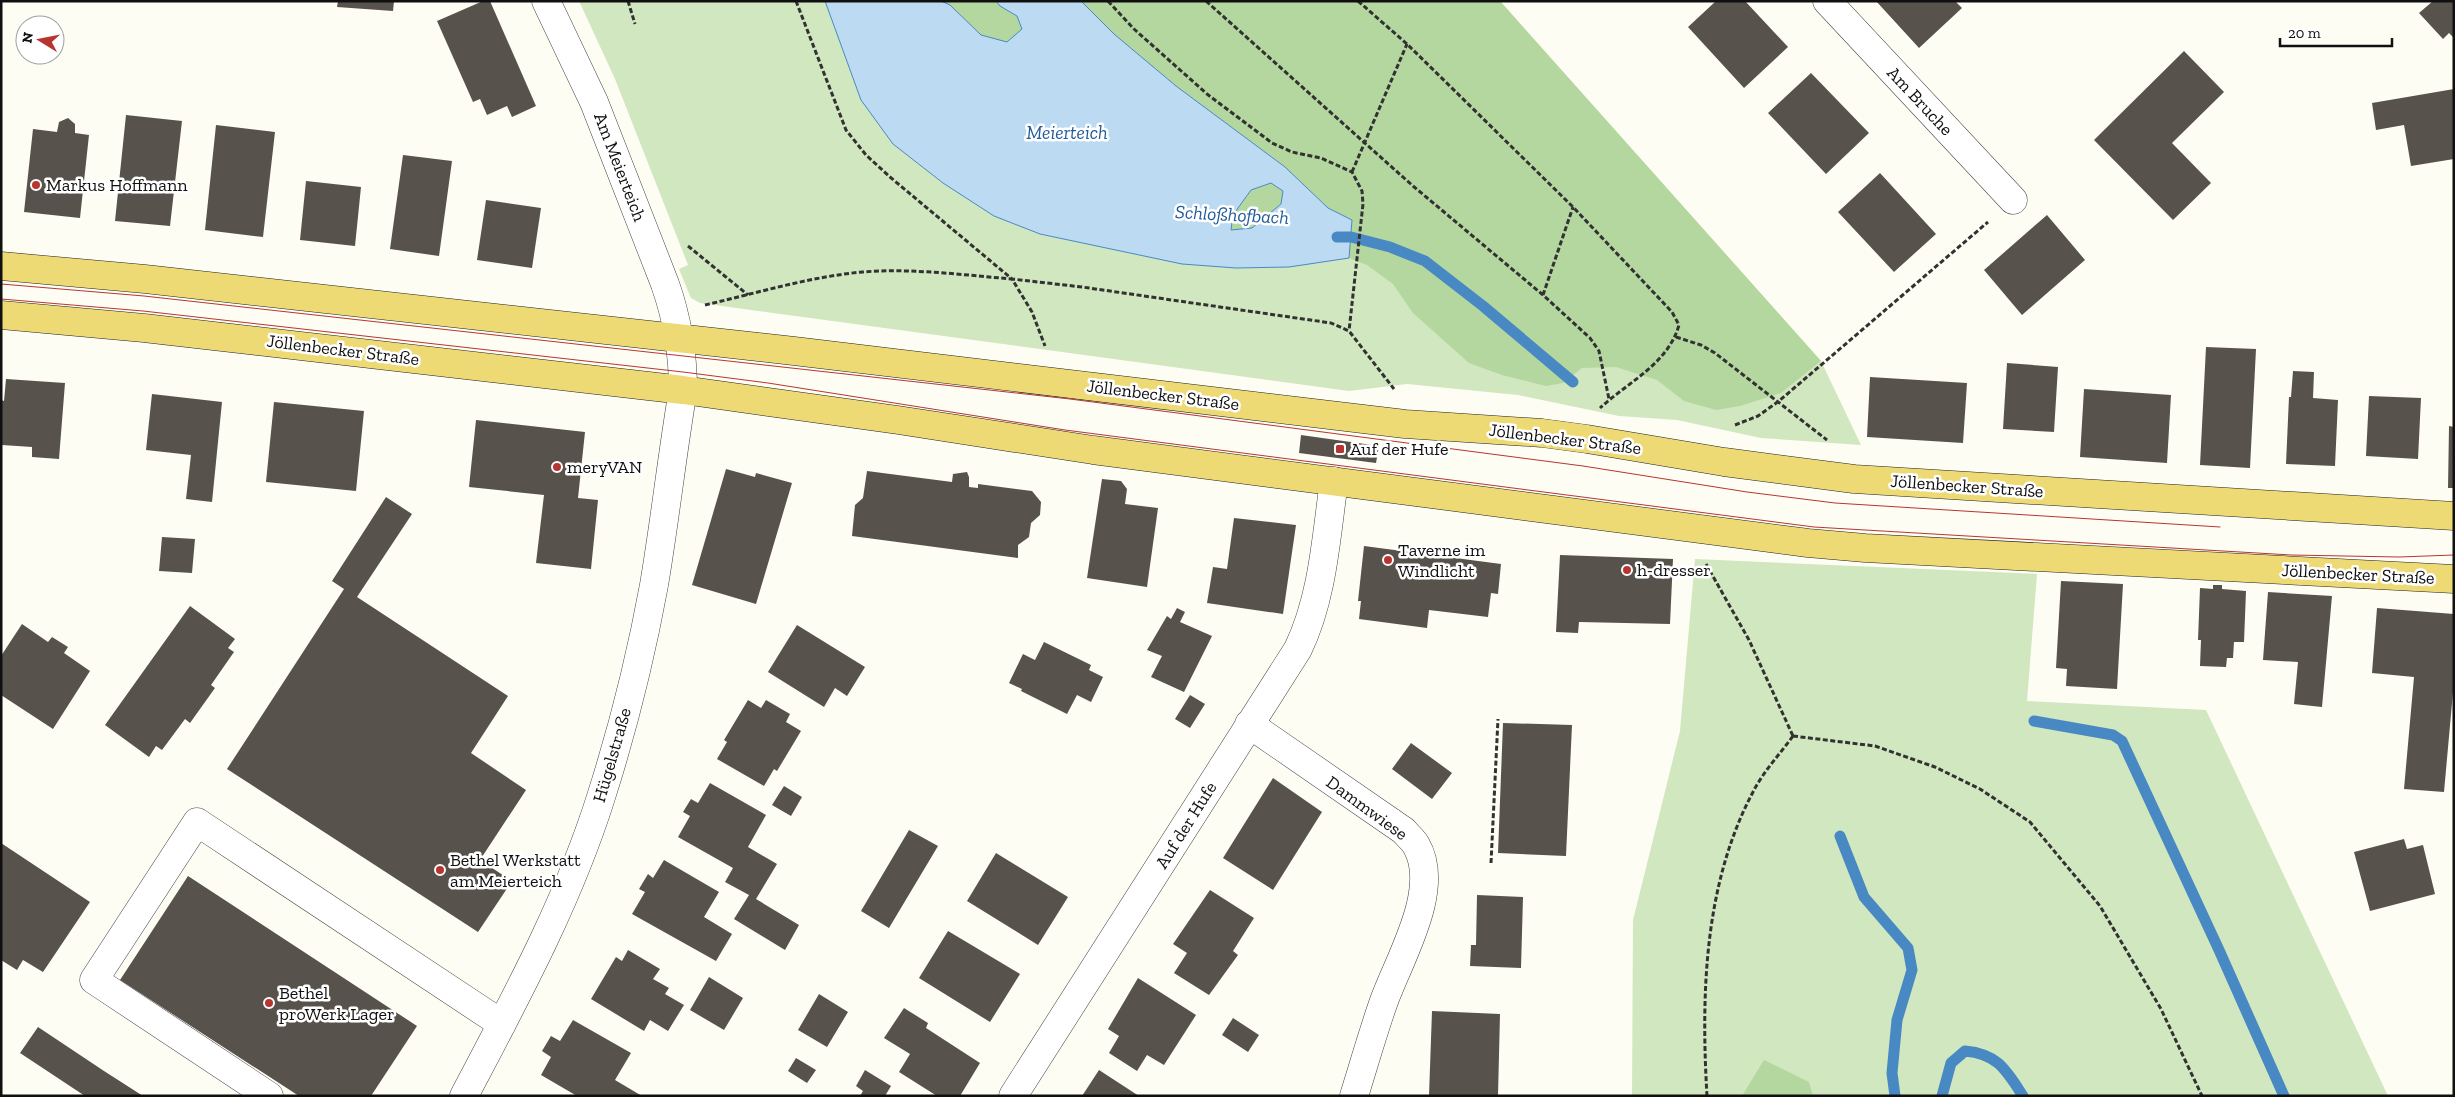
<svg xmlns="http://www.w3.org/2000/svg" width="2455" height="1097" font-family="'Zilla Slab',serif">
  <style>
    .green { fill: #d1e7bf }
    .forest { fill: #b4d79f }
    .water { fill: #bcdaf2; stroke: #4889c4; fill-rule: evenodd }
    .lines { fill: none; stroke-linecap: round; stroke-linejoin: round }
    .stream { stroke: #4889c4; stroke-width: 11 }
    .building { fill: #58524d }
    .minor-casing { stroke: #434343; stroke-width: 29 }
    .major-casing { stroke: #212121; stroke-width: 29 }
    .path { stroke: #323232; stroke-width: 3; stroke-dasharray: 5 2.5; stroke-linecap: butt }
    .minor { stroke: #fff; stroke-width: 28 }
    .major { stroke: #eeda74; stroke-width: 28 }
    .tram { stroke: #b73531; stroke-width: 1 }
    .poi-dot { fill: #b73531; stroke: #fff; stroke-width: 2 }
    .labels { text-anchor: middle; stroke-width: 5; stroke-linejoin: round; paint-order: stroke }
    .street-label { font-size: 18px; fill: #101010; stroke: #fff }
    .poi-label { font-size: 18px; fill: #101010; stroke: #fff; text-anchor: start }
    .water-label { font-size: 19px; font-style: italic; fill: #215c9a; stroke: #fff }
  </style>
  <rect width="100%" height="100%" fill="#fefdf4"/>
  <!-- green -->
  <path class="green" d="M579,1h921l321,360 40,84 -100,-7 -84,-18 -58,-4 -101,-21 -111,-11 -58,7 -649,-88 -9,-5 -12,-29 9,-4 -73,-186z
    M1695,559l342,15 -10,127 179,9 182,386h-756l1,-176 47,-189z"/>
  <!-- forest -->
  <path class="forest" d="M941,1h55l4,5 17,10 5,13 -15,13 -26,-7 -31,-30z
    M1081,1h419l321,360 -40,32 -41,13 -24,4 -32,-9 -27,-21 -41,-13 -34,1 -19,15 -17,3 -44,-11 -33,-12 -56,-50 -20,-29 -26,-19 -18,-7 3,-38 -24,-12 -43,-41 -109,-81 -62,-52z
    M1271,183l12,8 -2,13 -29,24 -22,2 3,-15 18,-25z
    M1764,1060l45,22 4,14h-71z"/>
  <!-- water -->
  <path class="water" d="M825,1h116l9,4 31,30 26,7 15,-13 -5,-13 -17,-10 -4,-5h85l33,33 62,52 109,81 43,41 24,12 -3,38 -60,9 -53,1 -54,-4 -142,-30 -46,-18 -51,-33 -50,-39 -32,-44zM1271,183l12,8 -2,13 -29,24 -21,2 2,-15 18,-25z"/>
  <g class="lines">
    <!-- stream -->
    <path class="stream" d="M1337,237h14l39,10 35,14 58,45 90,76
      M2034,721l79,14 9,6 97,209 65,146
      M1840,836l24,61 44,51 4,22 -15,50 -5,53 3,23
      M1942,1096l9,-33 14,-12c33,3 41,19 58,45"/>
  </g>
  <!-- building -->
  <path class="building" d="M338,1h56l-1,10 -56,-4z
    M483,1h7l46,105 -24,11 -5,-11 -20,9 -7,-16 -7,3 -36,-81z
    M1716,1h29l43,46 -44,41 -56,-61z
    M1876,1h79l7,7 -43,40z
    M2433,1h21v37l-5,-5 -6,6 -24,-26z
    M2184,51l40,41 -52,51 39,40 -38,37 -79,-80z
    M1811,73l58,60 -43,41 -58,-61z
    M2454,89v70l-43,7 -7,-41 -28,5 -4,-27z
    M126,115l56,6 -12,105 -55,-5z
    M68,118l7,6v9l14,2 -9,83 -56,-6 9,-83 24,3 2,-10z
    M216,125l59,7 -12,105 -58,-7z
    M403,155l49,6 -13,95 -49,-7z
    M1880,173l56,61 -42,38 -56,-60z
    M306,181l55,6 -6,59 -55,-6z
    M486,200l55,8 -9,60 -55,-8z
    M2047,215l38,45 -63,55 -38,-45z
    M2206,347l50,2 -6,119 -50,-3z
    M2007,363l51,4 -4,65 -51,-3z
    M2293,371l21,1 -1,26 25,2 -3,66 -49,-2 3,-67h2z
    M1870,377l97,6 -4,60 -96,-6z
    M6,379l59,4 -6,76 -27,-2v-10l-30,-2 -1,-45 3,1z
    M2084,389l87,6 -4,68 -87,-6z
    M152,394l70,8 -10,100 -26,-3 5,-44 -45,-5z
    M2369,396l52,2 -3,61 -52,-3z
    M274,402l90,9 -8,80 -90,-9z
    M476,420l109,12 -7,66 20,2 -7,69 -55,-6 8,-68 -75,-8z
    M2449,426l5,1v61h-6z
    M1301,435l78,11 -3,17 -77,-10z
    M726,469l29,8 1,-4 36,10 -36,121 -64,-19z
    M867,471l85,11 1,-8 14,-2 2,5v10l9,1v-4l54,7 9,11 -1,13 -9,8 -2,14 -11,8v13l-166,-22 3,-31 8,-7z
    M1102,479l19,2 6,8 -2,15 33,4 -11,79 -60,-9z
    M386,497l26,17 -55,83 151,99 -37,57 55,37 -46,70 32,21 -34,51 -251,-163 117,-180 -12,-8z
    M1234,518l62,7 -13,89 -76,-11 6,-36 14,2z
    M162,537l33,2 -3,34 -33,-2z
    M1364,546l137,18 -3,30 -7,-1 -3,24 -59,-7 -2,18 -68,-9 2,-18h-3z
    M1560,555l113,4 -3,65 -91,-2 -1,11 -22,-1z
    M2061,581l62,3 -6,105 -51,-3 1,-17 -11,-1z
    M2213,585h9v4l24,2 -2,51h-10l-1,16h-6l-1,9 -26,-1 1,-26h-3l2,-52 13,1z
    M2268,592l64,4 -10,111 -28,-3 4,-42 -35,-2z
    M190,606l45,33 -7,9 6,4 -23,33 4,3 -25,35 -5,-4 -23,31 -6,-4 -7,11 -44,-32z
    M1177,608l8,4 -5,10 32,14 -28,56 -33,-15 11,-21 -15,-6 20,-34 4,3z
    M2377,608l77,6v67l-10,111 -40,-3 10,-112 -42,-4z
    M22,624l26,18 4,-5 16,10 -4,6 26,18 -37,58 -52,-34v-39z
    M797,625l68,42 -18,29 -12,-8 -11,19 -56,-35z
    M1044,642l47,23 -2,5 14,7 -12,25 -14,-7 -10,19 -46,-23 1,-2 -13,-6 14,-29 12,6z
    M1190,695l15,9 -15,24 -15,-9z
    M748,700l13,8 5,-8 24,14 -4,8 15,9 -24,40 -3,-2 -10,17 -47,-27 10,-17 -3,-2z
    M1503,723l69,2 -6,131 -68,-3z
    M1411,743l41,30 -20,26 -40,-30z
    M1273,778l49,34 -49,78 -50,-32z
    M710,783l56,32 -18,32 29,17 -21,35 43,26 -14,25 -51,-31 15,-24 -24,-13 8,-14 -55,-31 12,-21 -7,-4 8,-13 7,4z
    M784,786l18,11 -11,19 -19,-11z
    M909,830l29,16 -49,82 -28,-17z
    M2404,839l3,10 16,-4 12,49 -65,17 -16,-59z
    M1,843l89,59 -47,70 -20,-12 -6,10 -16,-10z
    M996,853l72,44 -30,48 -71,-44z
    M664,860l55,32 -15,25 28,17 -16,27 -84,-47 13,-22 -6,-3 9,-15 5,4z
    M188,876l229,150 -46,70h-72l-179,-116z
    M1210,890l44,28 -21,33 5,4 -29,40 -35,-22 13,-20 -14,-9z
    M1477,895l46,2 -2,71 -51,-2 1,-21h5z
    M948,931l72,43 -30,48 -71,-44z
    M628,950l32,19 -7,10 16,9 -4,6 19,11 -16,26 -18,-11 -6,11 -53,-32 25,-42 6,4z
    M709,977l34,21 -19,32 -34,-20z
    M1138,978l58,37 -32,50 -17,-10 -10,16 -28,-18 10,-17 -11,-7z
    M819,994l29,18 -21,35 -29,-17z
    M904,1008l24,15 -2,5 54,35 -20,33h-23l-38,-24 11,-18 -26,-16z
    M1432,1011l68,3 -2,82h-69z
    M1233,1018l26,17 -11,17 -26,-17z
    M573,1020l58,33 -16,27 27,16h-65l-36,-21 10,-18 -9,-6 9,-15 9,5z
    M38,1027l66,44 39,25h-58l-65,-43z
    M796,1058l20,12 -9,13 -19,-12z
    M865,1070l26,16 -6,10h-25l3,-5 -7,-5z
    M1099,1070l40,26h-57z"/>
  <g class="lines">
    <!-- minor casing -->
    <g class="minor-casing">
      <path id="minor" d="M1827,1l186,199
        M1249,724l155,107c3,4 9,9 12,14 26,44 -17,114 -32,156 -11,31 -20,63 -30,95
        M269,1096l-175,-116 103,-158 305,202
        M464,1096c51,-97 104,-194 137,-299 22,-69 40,-141 53,-212 11,-65 18,-130 29,-195 0,-36 -6,-72 -18,-106l-71,-182 -48,-101
        M1013,1096l285,-447c25,-52 28,-111 36,-168"/>
    </g>
    <!-- major casing -->
    <g class="major-casing">
      <path id="major" d="M1,266l144,13 649,72 611,73 137,9 45,6 137,23 130,17 600,37
        M1,315l143,13 539,62 215,30 195,30 715,93 57,5 589,31"/>
    </g>
    <!-- path -->
    <path class="path" d="M628,1l7,23
      M796,1l50,129 20,25 24,22 122,102 70,8 249,36 18,8 45,58
      M1108,1l26,28 73,65 65,49 20,9 29,6 31,14 10,19 1,13 -14,127
      M1206,1l207,185 130,109 47,43 9,13 10,48
      M1358,1l49,43 166,163 99,105 7,13c-11,39 -51,57 -79,83
      M1352,172l55,-128
      M688,246l60,49
      M1543,295l30,-88
      M705,305c52,-12 104,-28 157,-33 50,-4 101,3 150,7l20,33 13,34
      M1676,337l25,8 14,8 112,87
      M1735,425l23,-9 21,-15 209,-179
      M1706,564l43,76 44,96
      M1793,736l82,10 60,21 45,22 50,33 70,84 61,103 41,87
      M1491,863l7,-144
      M1707,1096c-6,-102 -3,-212 46,-304 10,-20 27,-38 40,-56"/>
    <!-- minor -->
    <use href="#minor" class="minor"/>
    <!-- major -->
    <use href="#major" class="major"/>
    <!-- tram -->
    <path class="tram" d="M1,284l143,12 926,103 513,67 164,26 88,11 385,24
      M1,299l142,12 540,61 85,11 297,47 749,97 477,28 108,2 55,-2"/>
  </g>
  <!-- markers -->
  <g class="poi-dot">
    <circle cx="36" cy="185" r="5"/>
    <rect x="1335" y="444" width="10" height="10" rx="2.5"/>
    <circle cx="557" cy="467" r="5"/>
    <circle cx="1388" cy="560" r="5"/>
    <circle cx="1627" cy="570" r="5"/>
    <circle cx="440" cy="870" r="5"/>
    <circle cx="269" cy="1003" r="5"/>
  </g>
  <g class="labels">
    <!-- street labels -->
    <g class="street-label">
      <text transform="translate(1920 101) rotate(47)" y="6">Am Bruche</text>
      <text transform="translate(620 167) rotate(69)" y="6">Am Meierteich</text>
      <text transform="translate(343 350) rotate(7)" y="6">Jöllenbecker Straße</text>
      <text transform="translate(1163 395) rotate(7)" y="6">Jöllenbecker Straße</text>
      <text transform="translate(1565 439) rotate(7)" y="6">Jöllenbecker Straße</text>
      <text transform="translate(1967 486) rotate(4)" y="6">Jöllenbecker Straße</text>
      <text transform="translate(2358 574) rotate(3)" y="6">Jöllenbecker Straße</text>
      <text transform="translate(612 755) rotate(-74)" y="6">Hügelstraße</text>
      <text transform="translate(1367 808) rotate(36)" y="6">Dammwiese</text>
      <text transform="translate(1186 825) rotate(-58)" y="6">Auf der Hufe</text>
    </g>
    <!-- poi labels -->
    <g class="poi-label">
      <text x="46" y="191">Markus Hoffmann</text>
      <text x="1350" y="455">Auf der Hufe</text>
      <text x="567" y="473">meryVAN</text>
      <text x="1398" y="556">Taverne im<tspan x="1398" dy="21">Windlicht</tspan></text>
      <text x="1637" y="576">h-dresser</text>
      <text x="450" y="866">Bethel Werkstatt<tspan x="450" dy="21">am Meierteich</tspan></text>
      <text x="279" y="999">Bethel<tspan x="279" dy="21">proWerk Lager</tspan></text>
    </g>
    <!-- water labels -->
    <g class="water-label">
      <text x="1067" y="139">Meierteich</text>
      <text transform="translate(1232 214) rotate(3)" y="7">Schloßhofbach</text>
    </g>
  </g>
  <!-- border -->
  <rect width="2455" height="1097" fill="none" stroke="#101010" stroke-width="5"/>
  <!-- north arrow -->
  <g transform="translate(40 40) rotate(280)"><circle r="24" fill="#ffffff" stroke="#9f9f9f"/>
  <path d="M0-4L9 19L0 12L-9 19Z" fill="#b73531"/>
  <text y="-8" font-size="14" font-weight="bold" text-anchor="middle" fill="#101010">N</text>
  </g>
  <!-- scale -->
  <path d="M2280 38v8h112v-8" fill="none" stroke="#101010" stroke-width="2.5"/>
  <text x="2288" y="38" font-size="15" fill="#101010" stroke="#ffffff" stroke-width="4" paint-order="stroke">20 m</text>
</svg>
